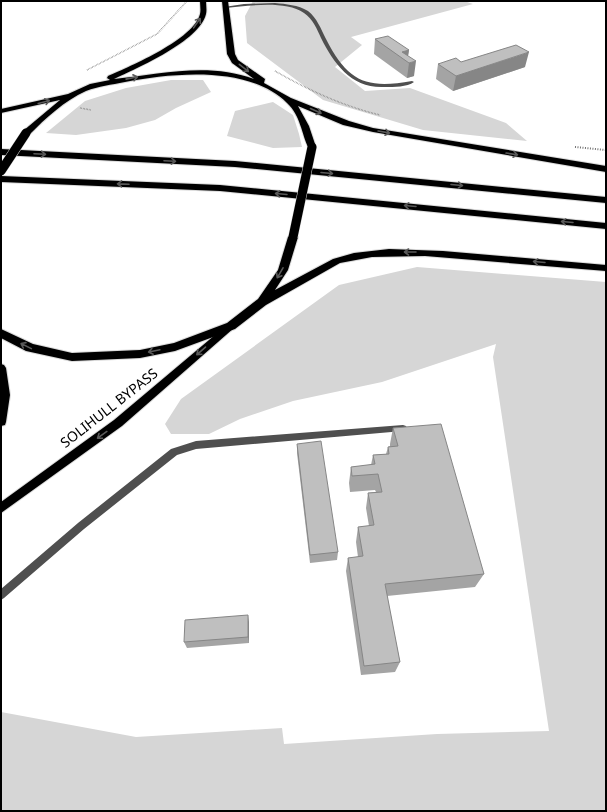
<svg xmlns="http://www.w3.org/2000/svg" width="607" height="812" font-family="'Noto Sans',sans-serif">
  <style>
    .green { fill: #d6d6d6 }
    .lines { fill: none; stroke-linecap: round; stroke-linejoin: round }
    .primary-casing { stroke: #dbdbdb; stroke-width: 2 }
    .highway-casing { stroke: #dbdbdb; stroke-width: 2 }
    .path-far1 { stroke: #717171; stroke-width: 1.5; stroke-dasharray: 0.5 1; stroke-linecap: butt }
    .path { stroke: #717171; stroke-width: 2; stroke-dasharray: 1 1.5; stroke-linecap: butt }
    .lane { fill: #4f4f4f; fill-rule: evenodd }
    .primary { fill: #000; fill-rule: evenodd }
    .highway { fill: #000; fill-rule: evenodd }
    .highway-bridge-casing { stroke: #dbdbdb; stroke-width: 10; stroke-linecap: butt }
    .highway-bridge { stroke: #000; stroke-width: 9 }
    .wall { fill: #a4a4a4 }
    .shaded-wall { fill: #868686 }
    .building { fill: #bfbfbf; stroke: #868686 }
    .oneway { stroke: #595959 }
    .labels { text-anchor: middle; stroke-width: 4; stroke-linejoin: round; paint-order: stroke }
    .street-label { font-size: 14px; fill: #000; stroke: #fff }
  </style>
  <rect width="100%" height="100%" fill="#fff"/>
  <!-- green -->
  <path class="green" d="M253,1h211l9,3 -122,33 11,8 -27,22 30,24 45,-3 96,35 21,18 -104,-11 -100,-30 -76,-57 -2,-27z
    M171,80h32l8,12 -35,16 -21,12 -29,8 -50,7 -30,-2 39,-32 41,-13z
    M273,102l20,13 6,19 3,13 -29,1 -46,-12 8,-25z
    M417,267l189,15v529h-605v-99l135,25 146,-9 2,16 153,-10 112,-3 -56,-374 3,-13 -114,38 -89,19 -53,18 -31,15h-38l-6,-10 16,-25 158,-114z"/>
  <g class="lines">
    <!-- primary casing -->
    <g class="primary-casing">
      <path id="primary" d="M231,323l3,1 2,2 -2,2 -112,98 -121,87v-11l113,-82 114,-96z
        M1,364l3,1 2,3 4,27 -4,27 -1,3 -4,1z"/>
    </g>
    <!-- highway casing -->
    <g class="highway-casing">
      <path id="highway" d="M200,1h6c0,4 1,9 0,13 -6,27 -69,54 -92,65 46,-5 95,-17 140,0l-22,-16 -5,-9 -5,-53h6l7,53 3,6 27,19 -1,4 27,15 58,23 24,7 233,38v6l-233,-40 -30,-7 -45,-19 11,20 7,21 -1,2h-6c-8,-16 -8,-33 -22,-46 -39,-38 -114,-30 -162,-21 -14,3 -26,4 -39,9 -22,10 -40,27 -57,44h-6v-4l37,-31 -59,13v-4l67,-15 22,-10 20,-4 -3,-2 1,-2c23,-10 86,-37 92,-62 1,-4 0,-9 0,-13z
        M1,149l234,12 371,36v6l-371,-36 -234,-12z
        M1,176l219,9 386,38v6l-386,-38 -219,-9z
        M293,234l5,3 -10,33 -13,20 58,-31 21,-6 35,-4 54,2 163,14v6l-181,-15 -53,1 -32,6 -74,42 -31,24 -60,22 -35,7 -68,3 -46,-10 -25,-13v-9l32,15 39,9 68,-3 34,-7 53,-20 31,-24 20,-29 10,-33z"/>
    </g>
    <!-- path-far1 -->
    <path class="path-far1" d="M87,70l70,-36 30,-33
      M275,71c33,19 68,35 105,44
      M80,108l11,2"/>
    <!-- path -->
    <path class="path" d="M575,147l31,3"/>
    <!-- lane -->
    <path class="lane" d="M275,3c11,1 23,2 33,8 9,7 13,18 18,28 22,43 40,50 86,42l2,1c-7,5 -20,5 -29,5 -33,2 -51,-23 -64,-49 -4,-9 -8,-19 -17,-25 -19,-13 -56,-7 -78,-5l-2,-1 20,-3z
      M403,425l3,1 1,2 -1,2 -3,1 -207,18 -19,6 -93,74 -80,69 -3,2v-11l77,-66 93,-74 25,-8z"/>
    <!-- primary -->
    <use href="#primary" class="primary"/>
    <!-- highway -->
    <use href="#highway" class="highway"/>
    <!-- highway-bridge casing -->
    <g class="highway-bridge-casing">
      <path id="highway-bridge" d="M1,171l25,-38
        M293,237l19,-90"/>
    </g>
    <!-- highway-bridge -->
    <use href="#highway-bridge" class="highway-bridge"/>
  </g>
  <!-- wall -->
  <path class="wall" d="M375,39l34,11 -1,6 6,20 -7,2 -33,-24z
    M461,62l64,5 -72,24 -17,-12 2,-15z
    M393,428l91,146 -9,13 -88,9 13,66 -5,10 -34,3 -15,-104 2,-13 10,-1 -2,-15 2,-15 11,-1 -3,-18 2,-15 8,-1 -1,-2 -25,2 -1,-9 2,-16 20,-2 2,-10 13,-1 2,-7 2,-1v-2z
    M297,444l41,108 -1,8 -27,3 -13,-110z
    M249,622v21l-62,5 -3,-6z"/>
  <!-- shaded-wall -->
  <path class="shaded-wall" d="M409,50l-2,12 -5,-10z
    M529,52l-4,15 -72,24 3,-15z
    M416,61l-2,15 -7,2 2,-15z
    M248,615l1,7v21l-1,-6z"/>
  <!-- building -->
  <path class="building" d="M388,36l21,14 -7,2 14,9 -7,2 -34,-24z
    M516,45l13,7 -73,24 -18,-12 18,-6 5,4z
    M441,424l43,150 -99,10 15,78 -36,4 -16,-108 15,-2 -5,-29 16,-2 -6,-32 14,-1 -4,-18 -26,2 -1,-9 24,-3 -2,-9 16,-1 -1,-7 10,-1 -5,-18z
    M321,441l17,111 -28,3 -13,-111z
    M248,615v22l-64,5 1,-22z"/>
  <!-- one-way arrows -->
  <defs><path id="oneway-shaft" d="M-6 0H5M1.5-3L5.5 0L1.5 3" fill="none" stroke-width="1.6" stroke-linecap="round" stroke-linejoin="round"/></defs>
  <g class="oneway">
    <use href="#oneway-shaft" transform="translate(197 23) rotate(-55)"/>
    <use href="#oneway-shaft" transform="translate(244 68) rotate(38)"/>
    <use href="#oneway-shaft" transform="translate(132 78) rotate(-11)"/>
    <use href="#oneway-shaft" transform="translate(44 102) rotate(-15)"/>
    <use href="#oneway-shaft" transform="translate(316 111) rotate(24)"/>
    <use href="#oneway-shaft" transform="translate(384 132) rotate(10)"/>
    <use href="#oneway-shaft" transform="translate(40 154) rotate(3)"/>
    <use href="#oneway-shaft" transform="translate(512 154) rotate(9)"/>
    <use href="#oneway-shaft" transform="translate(170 161) rotate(3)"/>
    <use href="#oneway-shaft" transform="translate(327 173) rotate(5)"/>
    <use href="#oneway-shaft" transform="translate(123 184) rotate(-178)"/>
    <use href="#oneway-shaft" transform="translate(457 185) rotate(5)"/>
    <use href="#oneway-shaft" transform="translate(281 194) rotate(-175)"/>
    <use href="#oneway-shaft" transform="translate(410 206) rotate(-175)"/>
    <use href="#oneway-shaft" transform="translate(567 222) rotate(-175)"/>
    <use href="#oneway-shaft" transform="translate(410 252) rotate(-180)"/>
    <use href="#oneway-shaft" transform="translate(539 262) rotate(-175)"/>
    <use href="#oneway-shaft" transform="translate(280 273) rotate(120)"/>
    <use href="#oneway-shaft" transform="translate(26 346) rotate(-154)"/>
    <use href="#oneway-shaft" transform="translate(154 351) rotate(168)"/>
    <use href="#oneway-shaft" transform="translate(201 351) rotate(139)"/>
    <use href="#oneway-shaft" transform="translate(102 435) rotate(144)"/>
  </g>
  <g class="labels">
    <!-- street labels -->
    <g class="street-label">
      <text transform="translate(109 408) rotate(-38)" y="5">SOLIHULL BYPASS</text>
    </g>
  </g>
  <!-- border -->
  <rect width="607" height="812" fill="none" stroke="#000000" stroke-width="4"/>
</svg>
